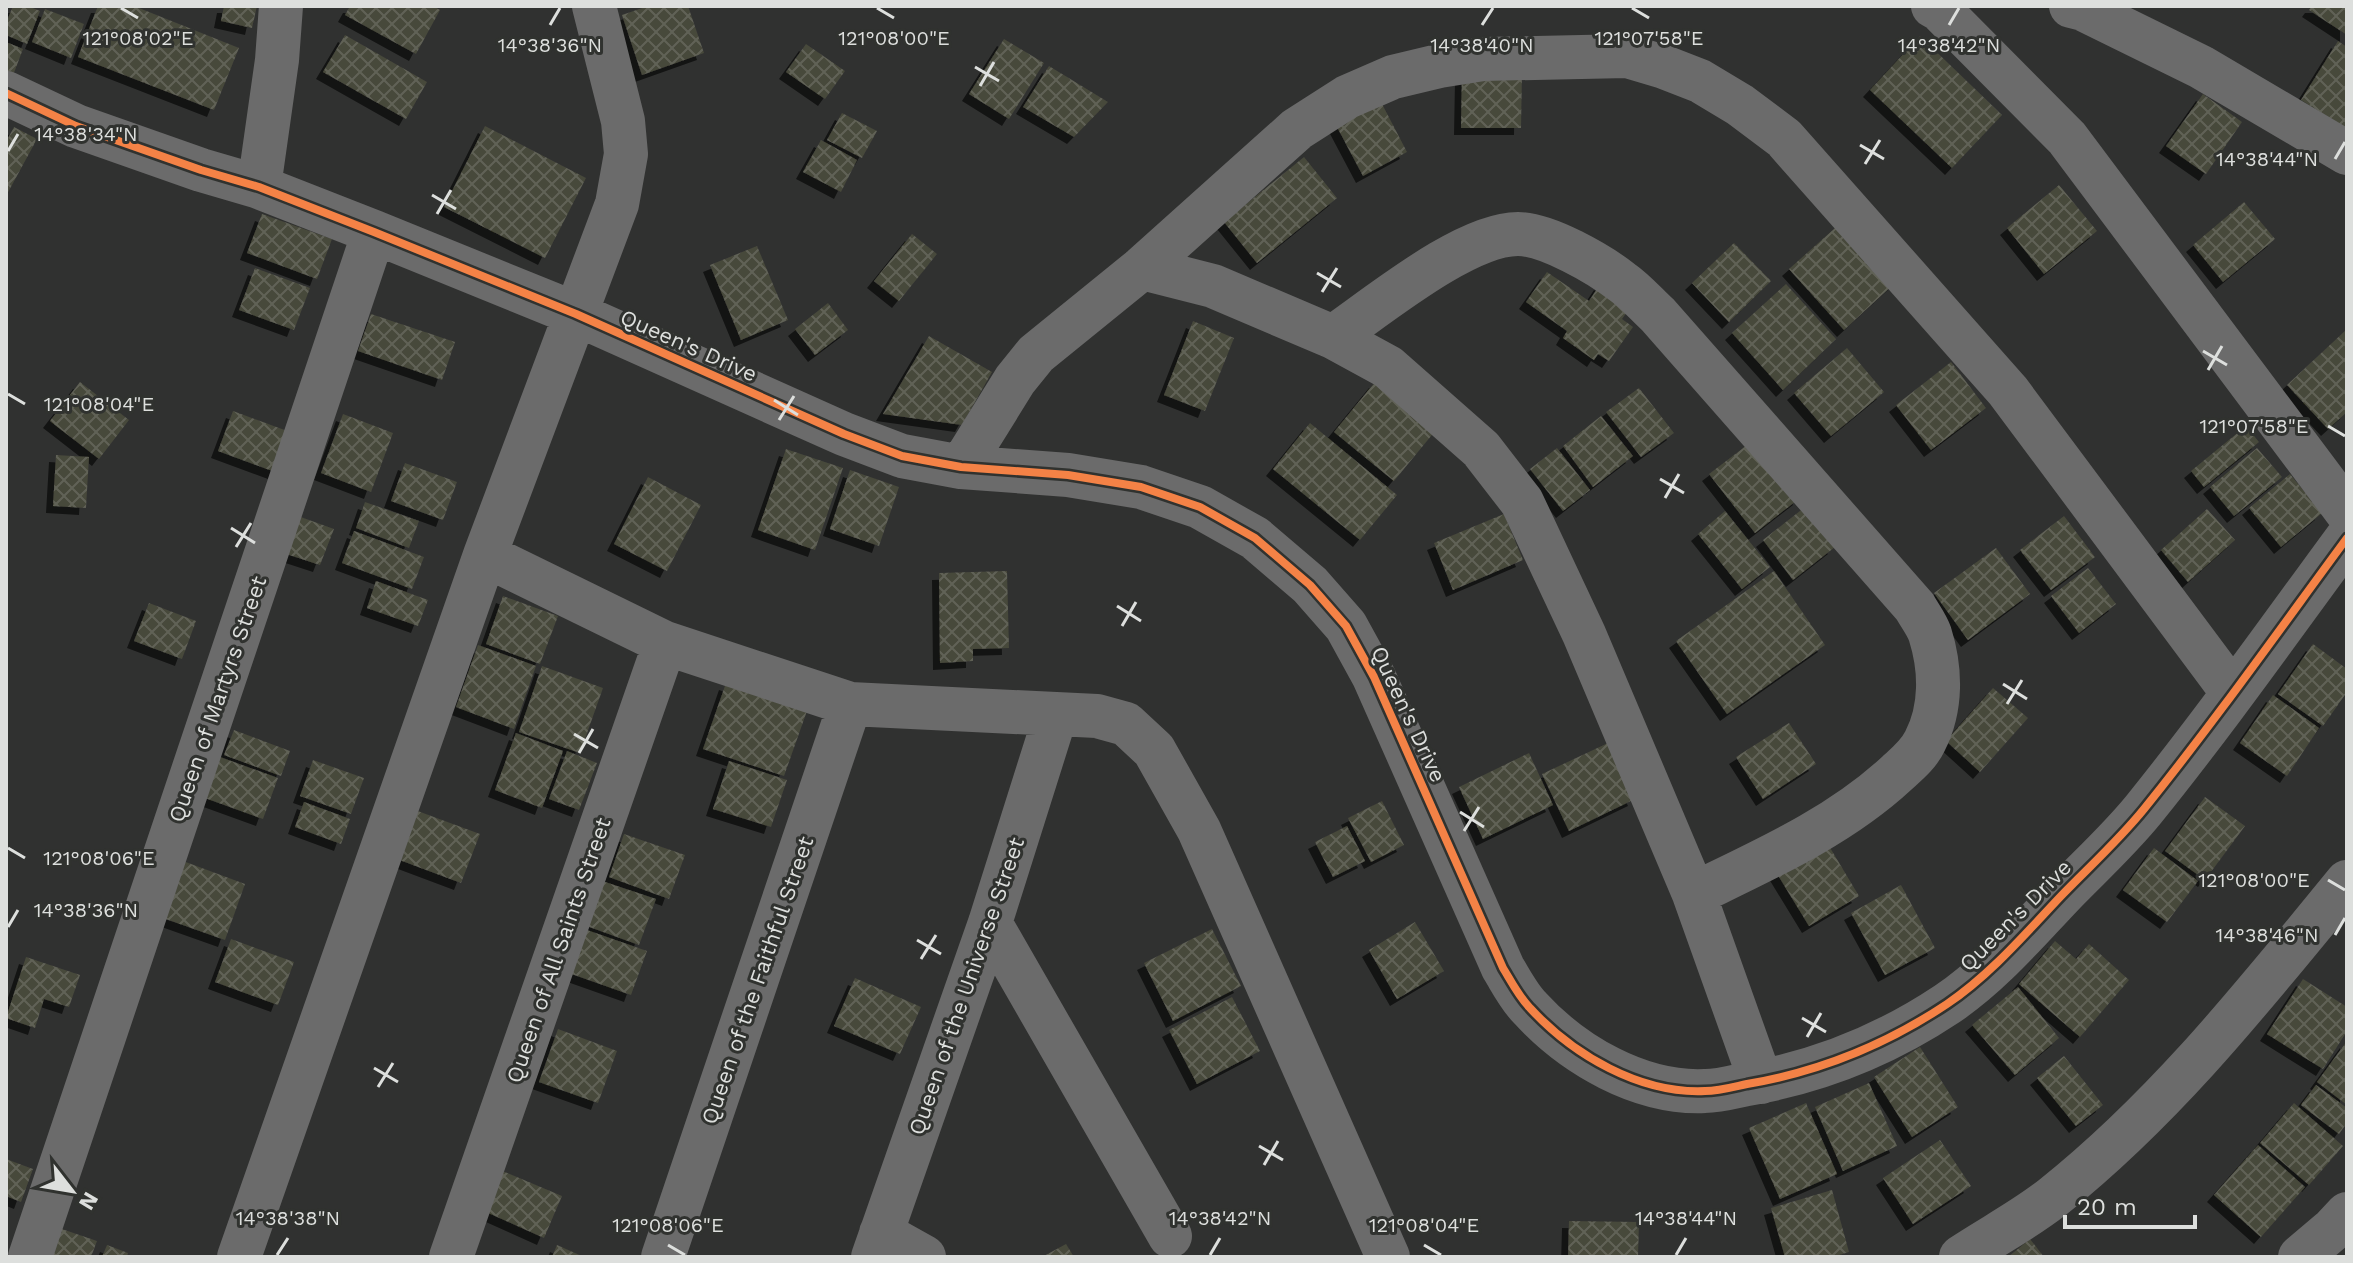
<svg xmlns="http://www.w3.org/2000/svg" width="2353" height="1263" font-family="'Work Sans',sans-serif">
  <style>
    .building { fill: url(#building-cross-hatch); filter: url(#shadow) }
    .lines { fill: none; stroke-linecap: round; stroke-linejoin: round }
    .street { stroke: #6b6b6b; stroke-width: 44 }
    .cycleway-casing { stroke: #30322f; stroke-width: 13 }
    .cycleway { stroke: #f48246; stroke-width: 8 }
    .ticks { fill: none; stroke: #dddfdd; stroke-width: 3 }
    .labels { text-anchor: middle; stroke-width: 6; stroke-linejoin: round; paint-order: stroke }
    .street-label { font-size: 22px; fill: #dddfdd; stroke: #30322f }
    .ticks-label { font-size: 20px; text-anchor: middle; fill: #dddfdd; stroke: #30322f; stroke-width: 6; stroke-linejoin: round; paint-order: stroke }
  </style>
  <defs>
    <pattern id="building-cross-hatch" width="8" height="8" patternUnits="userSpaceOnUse" patternTransform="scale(2)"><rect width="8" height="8" fill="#47483b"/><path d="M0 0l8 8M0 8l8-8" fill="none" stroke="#616257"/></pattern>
    <filter id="shadow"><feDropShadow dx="-7" dy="7" stdDeviation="0" flood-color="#0009"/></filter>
  </defs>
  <rect width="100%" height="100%" fill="#303130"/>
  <!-- building -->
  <path class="building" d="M13,6h15l12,5 -13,33 -21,-9v-12z
    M98,6h36l105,42 -25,62 -136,-53z
    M224,6h33l-5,22 -31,-7z
    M350,6h83l7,4 -24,44 -71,-39z
    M648,6h40l16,47 -62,22 -20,-60z
    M2312,6h35v29l-38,-25z
    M45,9l39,15 -13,34 -39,-16z
    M345,35l82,47 -21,37 -83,-47z
    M1920,36l82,79 -50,53 -82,-78z
    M1004,39l40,24 -35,56 -40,-25z
    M2338,41l9,6v82l-46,-29z
    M6,42l17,7 -11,29 -6,-2z
    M806,44l39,27 -20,28 -39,-27z
    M1049,66l59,36 -34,35 -51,-30z
    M1462,73h60l-1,55h-60z
    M2203,94l39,28 -36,52 -40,-28z
    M1381,102l26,50 -44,24 -27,-51z
    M842,113l35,18 -15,27 -35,-18z
    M485,126l101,52 -41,80 -101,-51z
    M14,127l23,12 -31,57v-54z
    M821,140l36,20 -16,32 -38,-20z
    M1304,157l33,41 -80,65 -33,-41z
    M2059,185l38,46 -53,43 -37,-46z
    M2244,202l31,37 -52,43 -30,-37z
    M262,214l70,25 -15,40 -70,-26z
    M1843,221l54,60 -53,49 -55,-61z
    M912,234l25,20 -38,47 -25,-20z
    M1734,243l37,38 -42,41 -37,-39z
    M757,246l31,74 -47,20 -31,-75z
    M255,268l55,20 -16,42 -55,-20z
    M1547,272l42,29 12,-18 31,22 -10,14 11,8 -24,34 -11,-7 -4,6 -31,-22 4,-7 -41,-29z
    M1786,284l50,55 -53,51 -51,-57z
    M828,303l20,27 -33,25 -20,-26z
    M371,314l84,28 -13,38 -84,-29z
    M1193,321l41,17 -29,73 -41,-16z
    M2347,329v83l-19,17 -41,-44z
    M929,336l63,36 -30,53 -79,-11z
    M1847,348l37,44 -53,44 -37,-43z
    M1951,362l35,46 -55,42 -35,-45z
    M1376,381l60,49 -42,51 -60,-49z
    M80,382l49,38 -30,39 -49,-38z
    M1639,388l35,45 -33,24 -35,-45z
    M233,411l57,21 -15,40 -57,-21z
    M343,414l50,19 -22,59 -50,-19z
    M1601,416l32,40 -40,31 -30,-41z
    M1310,423l87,72 -37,45 -87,-71z
    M2246,426l13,16 -55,45 -13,-16z
    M1755,439l45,59 -45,35 -46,-59z
    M1557,448l33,42 -27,21 -33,-42z
    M2257,448l25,29 -48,39 -24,-29z
    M786,449l57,19 -28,82 -57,-20z
    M56,455l33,2 -3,51 -33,-2z
    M405,463l52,19 -14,38 -52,-19z
    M850,470l49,17 -20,59 -49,-17z
    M2290,474l32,39 -41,34 -32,-39z
    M648,477l53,28 -34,66 -53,-27z
    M365,502l54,19 -10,27 -53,-20z
    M1805,507l30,40 -42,33 -30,-40z
    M2207,509l28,31 -47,42 -27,-32z
    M1725,511l45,56 -28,22 -44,-55z
    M1504,514l19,46 -70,30 -19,-47z
    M298,516l36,13 -14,36 -46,-15z
    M2064,516l31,41 -44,33 -31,-40z
    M354,531l70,26 -12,32 -70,-26z
    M1996,548l34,46 -62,46 -34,-47z
    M2088,568l28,36 -37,29 -28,-37z
    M1007,571l2,77 -36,1v12l-33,2 -1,-90z
    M1774,571l51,74 -98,69 -51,-73z
    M376,581l52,19 -10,26 -51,-18z
    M503,596l55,20 -18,48 -54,-20z
    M149,603l47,18 -14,38 -48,-18z
    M2313,644l34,25v23l-24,34 -45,-32z
    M478,645l58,21 -22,63 -58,-22z
    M542,666l61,22 -23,65 -61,-21z
    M726,683l81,28 -23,65 -81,-27z
    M1993,688l35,30 -48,54 -34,-31z
    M2273,695l46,33 -32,48 -47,-33z
    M1789,723l27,41 -53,35 -27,-42z
    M234,730l56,21 -9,25 -57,-21z
    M516,733l47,18 -21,57 -47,-18z
    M1608,743l27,56 -66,32 -27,-57z
    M567,751l30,12 -18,47 -30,-11z
    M1529,753l24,52 -70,34 -24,-52z
    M220,757l58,21 -15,41 -58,-21z
    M313,760l51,18 -13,36 -51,-18z
    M729,761l58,19 -16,47 -58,-18z
    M2205,797l40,29 -40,54 -40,-29z
    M1382,801l22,44 -33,17 -23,-44z
    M304,802l46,17 -9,25 -46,-17z
    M415,810l65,24 -19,49 -64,-24z
    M1347,826l18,35 -32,16 -18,-35z
    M624,834l61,21 -16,44 -60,-22z
    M1826,841l33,55 -50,30 -33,-54z
    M2154,848l44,33 -31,41 -44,-32z
    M183,861l62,23 -20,56 -62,-22z
    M599,880l57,19 -17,46 -55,-20z
    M1901,885l34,63 -50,27 -34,-62z
    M1415,922l29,49 -47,28 -28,-49z
    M581,928l66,23 -16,44 -65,-23z
    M1212,929l29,57 -68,35 -29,-58z
    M231,939l63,23 -16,43 -63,-23z
    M2055,941l21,18 13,-15 40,36 -49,57 -61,-53z
    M26,957l54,18 -11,32 -25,-8 -9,29 -29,-10z
    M855,978l66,29 -21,47 -66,-28z
    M2303,979l44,28v24l-24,38 -56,-35z
    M2018,987l41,51 -44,37 -43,-50z
    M1232,997l28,54 -63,33 -28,-54z
    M558,1029l59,22 -19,52 -59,-21z
    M2347,1041v64l-30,-23z
    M1920,1047l38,60 -46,30 -38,-60z
    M2064,1056l39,49 -27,21 -39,-48z
    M1869,1083l28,63 -54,25 -28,-64z
    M2316,1085l31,23v15l-8,11 -38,-29z
    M1806,1103l31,71 -57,25 -31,-71z
    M2294,1103l49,43 -34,39 -49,-42z
    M1940,1140l31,46 -58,38 -30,-46z
    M2258,1145l47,42 -44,50 -47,-42z
    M6,1159l27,10 -12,33 -15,-6z
    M493,1167l69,29 -18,42 -69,-31z
    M1832,1190l17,62 -16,5h-48l-14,-49z
    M1569,1221l70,1 -1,35h-70z
    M59,1228l38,13 -6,16h-42z
    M2030,1239l14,18h-36z
    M1066,1244l8,13h-32z
    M107,1245l21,8 -1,4h-25z
    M557,1245l27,12h-32z"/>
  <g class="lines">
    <!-- street -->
    <path class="street" d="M1933,6l7,4 127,128 280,374
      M2071,6l12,3 118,58 146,86
      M6,93l70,33 125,44 58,17 115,45 202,82 268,120 58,22 59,11 107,8 73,12 59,20 55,31 55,47 36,41 28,51 129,291c8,13 16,29 27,40 43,47 110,86 175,83 14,0 28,-4 42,-7 71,-12 140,-40 200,-80 43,-29 78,-70 114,-108 27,-28 58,-56 83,-87 71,-88 136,-180 203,-271
      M259,187l18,-127 4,-54
      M1142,268l71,18 120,51 55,30 93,82 41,53 62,132 110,260 67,188
      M1333,337c45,-31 132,-103 185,-103 29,0 81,30 104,48 13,9 24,22 36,33l257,292c5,9 12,18 15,27 11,35 12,74 -5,107 -6,13 -17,22 -28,32 -58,54 -133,87 -203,121
      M961,467l54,-87 21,-26 106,-86 155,-139 50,-32 46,-20 46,-11 44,-7 144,-3 37,11 36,14 40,24 44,33 224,253 225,302
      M485,555l180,88 185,61 247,12 29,8 28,26 45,80 189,427
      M990,923l180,313
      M881,1233l43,24
      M30,1257l344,-1025
      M239,1257l246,-702 132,-351 9,-50 -3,-33 -29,-115
      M451,1257l214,-614
      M663,1257l187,-553
      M873,1257l117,-334 66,-209
      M1961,1257c30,-20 63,-37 92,-60 113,-90 203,-204 294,-315
      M2300,1257l33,-28 14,-15"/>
    <!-- cycleway casing -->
    <g class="cycleway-casing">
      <path id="cycleway" d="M6,93l70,33 125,44 58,17 115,45 202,82 268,120 58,22 59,11 107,8 73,12 59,20 55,31 55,47 36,41 28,51 129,291c8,13 16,29 27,40 43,47 110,86 175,83 14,0 28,-4 42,-7 71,-12 140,-40 200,-80 43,-29 78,-70 114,-108 27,-28 58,-56 83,-87 71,-88 136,-180 203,-271"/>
    </g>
    <!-- cycleway -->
    <use href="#cycleway" class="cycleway"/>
  </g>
  <!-- ticks -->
  <path class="ticks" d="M121,8l17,10M877,8l17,10M1632,8l17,10M550,25l10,-17M1482,25l11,-17M1949,25l10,-17M975,67l24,14M980,86l14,-24M1860,145l24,14M8,151l10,-17M2335,159l10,-17M1865,164l15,-24M432,195l24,14M437,214l14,-24M1317,273l24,14M1322,292l15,-24M2203,351l24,14M2208,370l14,-24M8,394l17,10M774,400l24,15M779,420l15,-24M2328,426l17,10M1660,479l24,14M1665,498l14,-24M231,528l24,15M236,547l15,-24M1117,606l24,15M1122,626l14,-24M2003,684l24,15M2007,704l15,-24M574,734l24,14M579,753l14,-24M1460,812l24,15M1464,831l15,-24M8,848l17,10M2328,880l17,10M8,927l10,-17M2335,935l10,-17M917,940l24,14M921,959l15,-24M1802,1018l24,14M1807,1037l14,-24M374,1068l24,14M378,1087l15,-24M1259,1146l24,14M1264,1165l14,-24M668,1245l17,10M1424,1245l17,10M277,1255l11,-17M1210,1255l10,-17M1676,1255l10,-17"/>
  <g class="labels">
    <!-- street labels -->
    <g class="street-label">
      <text transform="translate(689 345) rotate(24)" y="8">Queen's Drive</text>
      <text transform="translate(217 699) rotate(-71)" y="8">Queen of Martyrs Street</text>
      <text transform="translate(1409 714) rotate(65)" y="8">Queen's Drive</text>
      <text transform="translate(2015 915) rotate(-45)" y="8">Queen's Drive</text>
      <text transform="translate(558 950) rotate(-71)" y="8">Queen of All Saints Street</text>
      <text transform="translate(757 980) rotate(-71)" y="8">Queen of the Faithful Street</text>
      <text transform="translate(966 986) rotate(-71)" y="8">Queen of the Universe Street</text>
    </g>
  </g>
  <g class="ticks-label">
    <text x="138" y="45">121°08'02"E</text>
    <text x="894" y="45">121°08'00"E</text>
    <text x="1649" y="45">121°07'58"E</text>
    <text x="1949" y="52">14°38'42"N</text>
    <text x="550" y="52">14°38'36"N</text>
    <text x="1482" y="52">14°38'40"N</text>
    <text x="86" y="141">14°38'34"N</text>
    <text x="2267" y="166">14°38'44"N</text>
    <text x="99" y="411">121°08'04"E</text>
    <text x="2254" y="433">121°07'58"E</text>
    <text x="99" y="865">121°08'06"E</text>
    <text x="2254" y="887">121°08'00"E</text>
    <text x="86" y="917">14°38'36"N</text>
    <text x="2267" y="942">14°38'46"N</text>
    <text x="288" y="1225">14°38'38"N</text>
    <text x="1220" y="1225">14°38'42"N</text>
    <text x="1686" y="1225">14°38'44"N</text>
    <text x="668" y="1232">121°08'06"E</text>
    <text x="1424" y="1232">121°08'04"E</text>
  </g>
  <!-- border -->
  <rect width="2353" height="1263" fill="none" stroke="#dddfdd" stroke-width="16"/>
  <!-- north arrow -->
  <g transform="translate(72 1191) rotate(121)" stroke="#30322f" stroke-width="6" paint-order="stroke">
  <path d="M0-6L14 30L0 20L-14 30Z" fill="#dddfdd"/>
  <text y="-12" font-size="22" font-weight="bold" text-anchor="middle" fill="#dddfdd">N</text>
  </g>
  <!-- scale -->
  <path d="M2065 1215v12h130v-12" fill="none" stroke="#dddfdd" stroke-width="4"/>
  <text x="2077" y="1215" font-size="24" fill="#dddfdd" stroke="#30322f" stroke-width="6" paint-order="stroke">20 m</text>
</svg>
